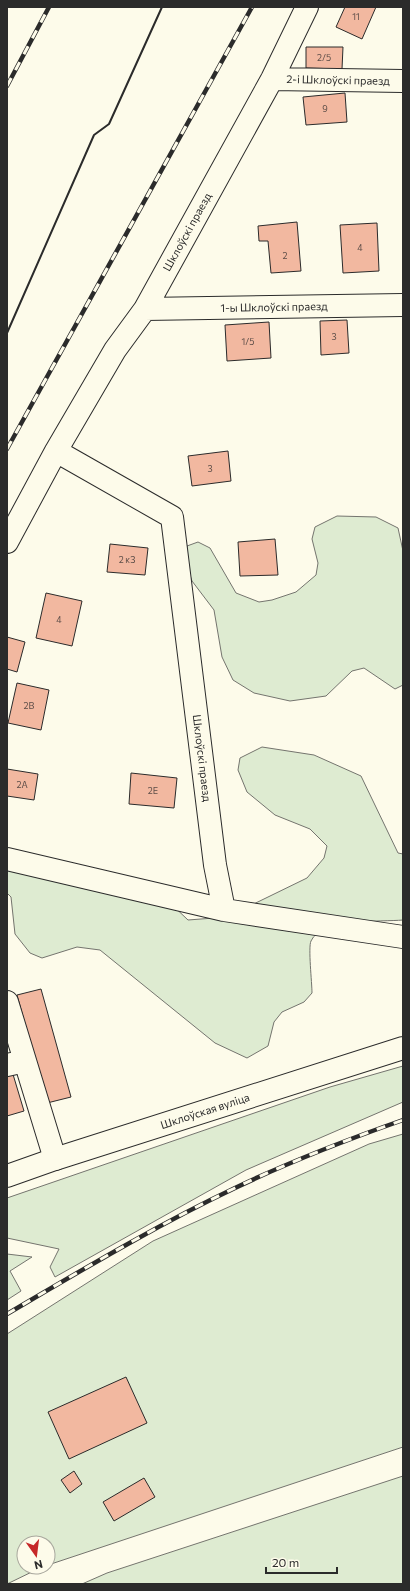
<svg xmlns="http://www.w3.org/2000/svg" width="410" height="1591" font-family="Commissioner,sans-serif">
  <style>
    .green { fill: #deebd1; stroke: #74746e }
    .building { fill: #f2b8a0; stroke: #2b2b2b }
    .lines { fill: none; stroke-linecap: round; stroke-linejoin: round }
    .minor-casing { stroke: #2b2b2b; stroke-width: 24 }
    .major-casing { stroke: #2b2b2b; stroke-width: 24 }
    .minor { stroke: #fdfbea; stroke-width: 22 }
    .major { stroke: #fdfbea; stroke-width: 22 }
    .rail-casing { stroke: #2b2b2b; stroke-width: 4.5 }
    .rail { stroke: #fdfbea; stroke-width: 3; stroke-dasharray: 9; stroke-linecap: butt }
    .wall { stroke: #2b2b2b; stroke-width: 2 }
    .labels { text-anchor: middle; stroke-width: 3; stroke-linejoin: round; paint-order: stroke }
    .number-label { font-size: 9px; fill: #5d4e48 }
    .street-label { font-size: 11px; fill: #2b2b2b; stroke: #fdfbea }
  </style>
  <rect width="100%" height="100%" fill="#fdfbea"/>
  <!-- green -->
  <path class="green" d="M337,516l39,1 22,11 5,23v134l-8,4 -31,-21 -12,3 -26,25 -36,5 -36,-8 -21,-13 -11,-23 -8,-47 -22,-29 -8,-22 3,-13 11,-4 12,6 26,45 23,9 13,-2 24,-8 20,-17 2,-12 -6,-24 3,-12z
    M262,747l52,8 47,21 37,77 5,1v66c-22,2 -82,-2 -92,21 -3,6 1,42 1,52l-8,9 -22,10 -8,10 -6,24 -21,12 -32,-15 -115,-93 -23,-3 -35,11 -12,-5 -15,-19 -4,-37 -4,-4v-30l161,38 20,19 39,-3 80,-39 17,-20 3,-12 -17,-17 -35,-14 -28,-23 -9,-22 2,-12z
    M403,1066v36l-157,68 -191,107 -5,-10 9,-18 -52,-11v-40l323,-111z
    M403,1134v313l-355,118v-22h-24v24h18l-35,17v-250l146,-93 216,-97z
    M7,1254l25,3 -22,14 11,20 -14,9z
    M403,1476v108h-321l25,-11z"/>
  <!-- building -->
  <path class="building" d="M345,7h31l-14,32 -26,-12z
    M306,47h37l-1,22 -36,-1z
    M345,93l2,29 -41,3 -3,-28z
    M297,222l4,49 -30,2 -3,-32h-9l-1,-15z
    M377,223l2,48 -36,2 -3,-48z
    M347,320l2,33 -28,2 -1,-34z
    M269,322l2,36 -44,3 -2,-36z
    M228,451l3,30 -39,5 -4,-30z
    M275,539l3,36 -38,1 -2,-34z
    M110,544l38,4 -3,27 -38,-3z
    M46,593l36,8 -10,45 -36,-8z
    M7,637l18,5 -8,30 -10,-3z
    M17,683l32,7 -8,40 -33,-7z
    M7,769l31,5 -4,26 -27,-4z
    M131,773l46,5 -3,30 -45,-4z
    M41,989l30,108 -24,6 -30,-108z
    M12,1071l12,40 -17,5v-44z
    M126,1377l21,46 -78,36 -21,-47z
    M74,1471l8,13 -12,9 -9,-13z
    M144,1478l11,19 -41,24 -11,-19z"/>
  <g class="lines">
    <!-- minor casing -->
    <g class="minor-casing">
      <path id="minor" d="M272,79l131,2
        M145,309l258,-4
        M56,451l116,66 43,348 9,45
        M7,542l49,-91 59,-101 30,-41 127,-230 35,-72
        M7,859l217,51 179,27
        M7,1002l48,157
        M7,1065l18,-4"/>
    </g>
    <!-- major casing -->
    <g class="major-casing">
      <path id="major" d="M7,1176l48,-17 348,-111"/>
    </g>
    <!-- minor -->
    <use href="#minor" class="minor"/>
    <!-- major -->
    <use href="#major" class="major"/>
    <!-- rail casing -->
    <g class="rail-casing">
      <path id="rail" d="M7,86l42,-79
        M7,449l245,-442
        M7,1314c75,-44 150,-89 228,-126 54,-26 111,-48 168,-68"/>
    </g>
    <!-- rail -->
    <use href="#rail" class="rail"/>
    <!-- wall -->
    <path class="wall" d="M7,333l87,-198 15,-11 53,-117"/>
  </g>
  <g class="labels">
    <!-- number labels -->
    <g class="number-label">
      <text x="356" y="20">11</text>
      <text x="324" y="61">2/5</text>
      <text x="325" y="112">9</text>
      <text x="360" y="251">4</text>
      <text x="285" y="259">2</text>
      <text x="334" y="340">3</text>
      <text x="248" y="345">1/5</text>
      <text x="210" y="472">3</text>
      <text x="127" y="563">2 кЗ</text>
      <text x="59" y="623">4</text>
      <text x="29" y="709">2В</text>
      <text x="22" y="788">2А</text>
      <text x="153" y="794">2Е</text>
    </g>
    <!-- street labels -->
    <g class="street-label">
      <text transform="translate(338 80) rotate(1)" y="4">2-і Шклоўскі праезд</text>
      <text transform="translate(187 232) rotate(-61)" y="4">Шклоўскі праезд</text>
      <text transform="translate(274 307) rotate(-1)" y="4">1-ы Шклоўскі праезд</text>
      <text transform="translate(202 758) rotate(83)" y="4">Шклоўскі праезд</text>
      <text transform="translate(205 1111) rotate(-18)" y="4">Шклоўская вуліца</text>
    </g>
  </g>
  <!-- border -->
  <rect width="410" height="1591" fill="none" stroke="#2b2b2b" stroke-width="16"/>
  <!-- north arrow -->
  <g transform="translate(36 1555) rotate(166)"><circle r="19" fill="#fdfbea" stroke="#a9a89e"/>
  <path d="M0-3L7 15L0 10L-7 15Z" fill="#c62828"/>
  <text y="-6" font-size="11" font-weight="bold" text-anchor="middle" fill="#2b2b2b">N</text>
  </g>
  <!-- scale -->
  <path d="M266 1567v6h71v-6" fill="none" stroke="#2b2b2b" stroke-width="2"/>
  <text x="272" y="1567" font-size="12" fill="#2b2b2b" stroke="#fdfbea" stroke-width="3" paint-order="stroke">20 m</text>
</svg>
